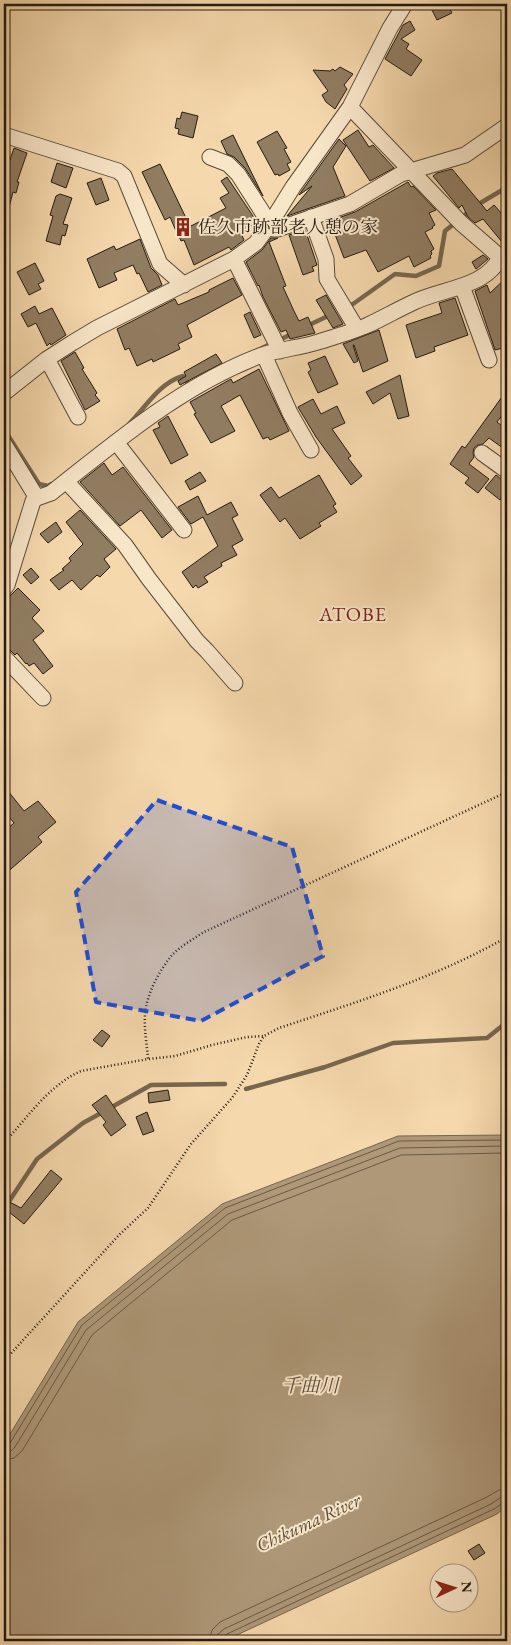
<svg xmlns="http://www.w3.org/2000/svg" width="511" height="1645" font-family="'EB Garamond','Noto Serif JP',serif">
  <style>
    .water { fill: #ae9878; stroke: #77664f }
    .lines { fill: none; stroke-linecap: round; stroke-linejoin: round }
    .shore { stroke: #695a45; stroke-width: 1 }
    .stream { stroke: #77664f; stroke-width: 4.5 }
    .building { fill: #917d62; stroke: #241b12 }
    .minor-casing { stroke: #584a38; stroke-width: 17 }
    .path { stroke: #241b12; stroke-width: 2.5; stroke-dasharray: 1 2.5; stroke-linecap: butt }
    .minor { stroke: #f8e6c9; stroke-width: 15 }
    .marked { fill: #1d4ed8; fill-opacity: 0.2; stroke: #1d4ed8; stroke-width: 4; stroke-dasharray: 10 6; stroke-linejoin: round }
    .labels { text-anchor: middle; stroke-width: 4; stroke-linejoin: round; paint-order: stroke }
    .poi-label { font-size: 18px; fill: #241b12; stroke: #f8e6c9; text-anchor: start }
    .water-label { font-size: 19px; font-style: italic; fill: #5b4d3b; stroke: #f8e6c9 }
    .quarter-label { font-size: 20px; letter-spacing: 1px; fill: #7a1f14; stroke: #f8e6c9 }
  </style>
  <rect width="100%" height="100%" fill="#f5d8ac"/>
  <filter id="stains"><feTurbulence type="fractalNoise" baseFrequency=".004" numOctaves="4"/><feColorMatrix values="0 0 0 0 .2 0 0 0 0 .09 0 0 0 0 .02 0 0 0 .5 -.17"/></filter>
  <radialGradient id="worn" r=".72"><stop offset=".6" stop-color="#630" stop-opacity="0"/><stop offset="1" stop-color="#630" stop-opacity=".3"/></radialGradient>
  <!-- water -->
  <path class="water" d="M507,1135v371l-10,8 -273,127h-220v-197l74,-122 144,-118 176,-68z"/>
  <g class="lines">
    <!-- shore -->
    <path class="shore" d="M4,1446l6,-3 72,-118 143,-117 174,-67 108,-1
      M4,1452l7,-1 4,-4 71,-117 142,-116 172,-66 107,-2
      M4,1460l10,-2 8,-7 70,-116 140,-115 169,-65 106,-2
      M209,1641l3,-11 8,-8 267,-125 12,-7 8,-1
      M217,1641l1,-7 6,-5 267,-125 9,-6 7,-2
      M223,1641l1,-4 3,-3 267,-125 9,-6h4"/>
    <!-- stream -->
    <path class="stream" d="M477,205l27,-16 3,1
      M346,307l7,-3 42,-30 21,2 23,-10 6,-35 26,-21
      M307,326l23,-11
      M262,348l32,-15
      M129,424c17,-17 30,-41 54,-48l5,8 5,-2
      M4,429l35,55 9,2 3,-2
      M246,1089l79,-22 68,-24 94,-5 20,-16
      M110,1108l41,-23 74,-1
      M4,1209l33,-50 46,-36 20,-11"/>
  </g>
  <!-- building -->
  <path class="building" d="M429,4h18l5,9 -15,7z
    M410,21l5,9 -14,9 8,5 -3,5 16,11 -11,16 -26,-17 18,-34z
    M340,67l13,7 -9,11 3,4 -12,20 -9,-7 -4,-7 6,-4 -15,-21 17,1 3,-2 2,2z
    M182,112l16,4 -5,22 -15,-4 1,-5 -4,-1 2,-10 3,1z
    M358,130l11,17 4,-2 21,23 -24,13 -27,-41z
    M277,131l10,17 -3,1 7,13 -4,2 3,6 -11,6 -1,-2 -3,1 -18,-33z
    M233,135l30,61 -18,-28 -11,-11 -7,-3 -6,-13z
    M339,139l7,7 -13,21 12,29 -58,20 25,-30 -13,9z
    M14,148l13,5 -10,29h2l-3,11 -3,-1 -6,23h-3v-38z
    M57,163l16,5 -7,20 -15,-6z
    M160,164l26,54 2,-1 3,9 35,-18 -6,-10 9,-5 -8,-12 6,-4 30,45 -16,11 3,7 -13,10 -2,-3 -35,18 -10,-25 -3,1 -4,-10h-1l-6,-14 -5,3 -23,-48z
    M452,169l35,42 7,-6 9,10 4,-2v35l-24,-29 -8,4 -7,-6 -6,-12 -3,3 -26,-32 4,-3z
    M101,178l8,22 -13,5 -9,-22z
    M408,182l3,5 2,-1 23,24 -7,3 6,12 -3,2 1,1 -8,4 9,17 -3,2 1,3 -2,2 1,2 -17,9 -5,-11 -31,16 -12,-22 -22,8 -14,-37 25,-9z
    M60,194l12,4 -9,26 5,1 -3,11 -3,-1 -2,10 -14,-4 7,-25 -3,-1 6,-19z
    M305,229l12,36 -5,2 2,4 -11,4 -14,-40z
    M271,238h7l-9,4 17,44 -3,1 11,24 5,10 9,-4 7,16 -25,6 -4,-9 -5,2 -18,-35 -4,-12 -1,1 -12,-24 16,-12z
    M140,239l11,29 7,7 4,10 -14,7 -9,-19 -2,1 -4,-9 -19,8 3,7 -18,8 -12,-29 27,-13 2,4z
    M483,255l5,4 -12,10 -4,-7z
    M35,263l9,18 -6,3 3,5 -12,6 -12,-23z
    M507,277v70l-12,3 -20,-59 12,-6 3,8z
    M233,278l9,17 -55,30 5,12 -14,7 2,5 -27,13 -1,-3 -15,7 -8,-18 -4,2 -8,-21 58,-30 3,6 31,-13v-2z
    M326,295l17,29 -10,4 -17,-28z
    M455,298l13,37 -34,12 1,4 -19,7 -10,-33 36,-12 -3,-10z
    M35,306l4,8 13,-6 14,27 -15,10 -1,-2 -3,3 -11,-23 -8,4 -7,-13z
    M250,312l11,23 -7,3 -10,-23z
    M379,330l9,31 -25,11 -9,-27h-1l5,16 -4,2 -11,-19z
    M75,352l9,16 -2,1 15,24 -2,2 5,6 -15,9 -24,-49z
    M216,354l6,9 -42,22 -2,-4 8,-5 -2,-4z
    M325,356l13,28 -20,9 -10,-21 3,-2 -3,-7z
    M259,369l30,62 -19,9 -2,-3 -5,2 -23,-44 -19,11 14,25 -24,12 -17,-29 2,-1 -6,-11 41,-23 2,4z
    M400,375l9,41 -11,3 -8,-26 -17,11 -7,-12z
    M507,390v19l-10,13 10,8v21l-18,-13 -6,6 -5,1 -4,3 -1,5 1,4 -5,7 20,15 -11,14 -13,-10 4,-5 -19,-14 12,-18 3,2z
    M313,399l8,15 16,-8 8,17 -13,6 19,27 -3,2 14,18 -11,9 -35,-48 -18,-30z
    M168,416l20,39 -17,9 -18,-34 7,-3 -2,-4z
    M104,463l8,12 11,-8 49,63 -10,8 -21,-28 -21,16 -40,-44z
    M200,472l6,9 -16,9 -5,-9z
    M319,475l17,29 -3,2 4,6 -18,11 2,3 -21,13 -15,-21 -5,4 -20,-27 11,-8 8,11z
    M496,475l11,9v6l-7,10 -15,-12z
    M198,496l9,19 24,-13 7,13 -6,3 11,22 -11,6 5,9 -16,8 1,3 -18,11 4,5 -10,6 -2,-3 -3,3 -11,-16 36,-26 -15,-29 -12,7 -13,-17z
    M80,510l36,39 -12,10 6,8 -10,10 -3,-2 -16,15 -9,-10 -13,10 -9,-10 14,-10 -2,-1 9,-8 -2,-3 14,-14 -17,-22z
    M56,522l6,10 -14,11 -8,-9z
    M31,568l8,9 -8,7 -8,-9z
    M18,588l22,22 -8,8 12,13 -11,9 20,26 -10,8 -9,-11 -5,3 -2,-3 -1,1 -9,-11 -2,2 -5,-5 -6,-2v-46z
    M4,786l20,25 14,-10 18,21 -18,15 4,5 -38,33v-40l5,-4 -2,-2 7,-6 -10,-12z
    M102,1030l8,6 -8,11 -9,-7z
    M168,1090l2,10 -21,3 -1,-10z
    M106,1095l20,30 -15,11 -8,-11 3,-3 -14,-17z
    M147,1112l7,19 -11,4 -7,-18z
    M51,1170l11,9 -38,45 -20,-16v-9l17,9z
    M479,1544l6,9 -11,7 -6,-9z"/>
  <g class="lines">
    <!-- minor casing -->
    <g class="minor-casing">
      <path id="minor" d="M350,107l111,116 39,34h7
        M4,135l114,36 6,5 36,88 24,21
        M210,157l18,7 10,10 32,50 4,5h4l72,-25 51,-30 64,-19 42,-29
        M311,217l15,42 1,20 30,50
        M234,259l46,92
        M462,286l27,74
        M264,355l26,58 21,37
        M47,359l31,58
        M4,393l43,-34 25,-16 25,-15 137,-69 22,-16 14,-19 23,-37 57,-80 40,-79 15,-24
        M116,442l68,88
        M4,444l33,54
        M482,453l25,18
        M66,481l59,64 24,34 48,62 10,10 28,32
        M4,589l3,-4 26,-84 4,-3 14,-5c66,-52 131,-108 211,-138 18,-6 38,-7 56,-13 16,-5 34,-10 50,-17 15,-7 29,-15 44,-22 26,-14 75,-15 88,-46
        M4,657l39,41"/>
    </g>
    <!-- path -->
    <path class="path" d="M149,1059l26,-3 37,-11 35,-8 17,-1
      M4,1143c23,-25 45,-58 77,-72l67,-12c-1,-14 -4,-29 -3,-44 1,-20 14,-44 27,-60 9,-9 21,-16 32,-23l303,-140
      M4,1361l115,-126 29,-27 43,-64 41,-46 15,-23 12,-31 5,-8 15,-8c78,-26 156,-50 228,-91"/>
    <!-- minor -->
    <use href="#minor" class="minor"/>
  </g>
  <!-- marked area -->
  <path class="marked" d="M157,800l135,47 31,109 -122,65 -105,-19 -20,-110z"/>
  <!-- icons -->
  <defs>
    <g id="building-bare" transform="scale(1.5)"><path d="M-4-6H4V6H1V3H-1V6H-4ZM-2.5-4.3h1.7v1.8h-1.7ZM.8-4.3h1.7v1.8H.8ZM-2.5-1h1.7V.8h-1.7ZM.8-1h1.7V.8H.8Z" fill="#8f2418" stroke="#f8e6c9" stroke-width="2.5" paint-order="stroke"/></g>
  </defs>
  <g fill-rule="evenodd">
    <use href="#building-bare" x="183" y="227"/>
  </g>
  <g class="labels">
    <!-- poi labels -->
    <g class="poi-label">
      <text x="198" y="233">佐久市跡部老人憩の家</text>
    </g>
    <!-- water labels -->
    <g class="water-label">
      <text x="310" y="1392">千曲川</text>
      <text transform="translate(308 1522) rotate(-25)" y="7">Chikuma River</text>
    </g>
    <!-- quarter labels -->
    <g class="quarter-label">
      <text x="353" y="621">ATOBE</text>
    </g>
  </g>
  <!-- margin -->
  <rect width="511" height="1645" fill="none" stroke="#f5d8ac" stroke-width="20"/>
  <rect x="5" y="5" width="501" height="1635" fill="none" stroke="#241b12" stroke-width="2.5"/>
  <rect x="10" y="10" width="491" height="1625" fill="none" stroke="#241b12"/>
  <!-- north arrow -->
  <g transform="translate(454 1588) rotate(86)"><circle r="24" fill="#f8e6c9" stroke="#a39580"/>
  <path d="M0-4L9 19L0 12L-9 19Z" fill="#8f2418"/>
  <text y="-8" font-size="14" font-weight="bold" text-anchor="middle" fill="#241b12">N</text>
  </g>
  <rect width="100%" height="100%" filter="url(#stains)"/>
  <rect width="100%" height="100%" fill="url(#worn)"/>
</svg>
